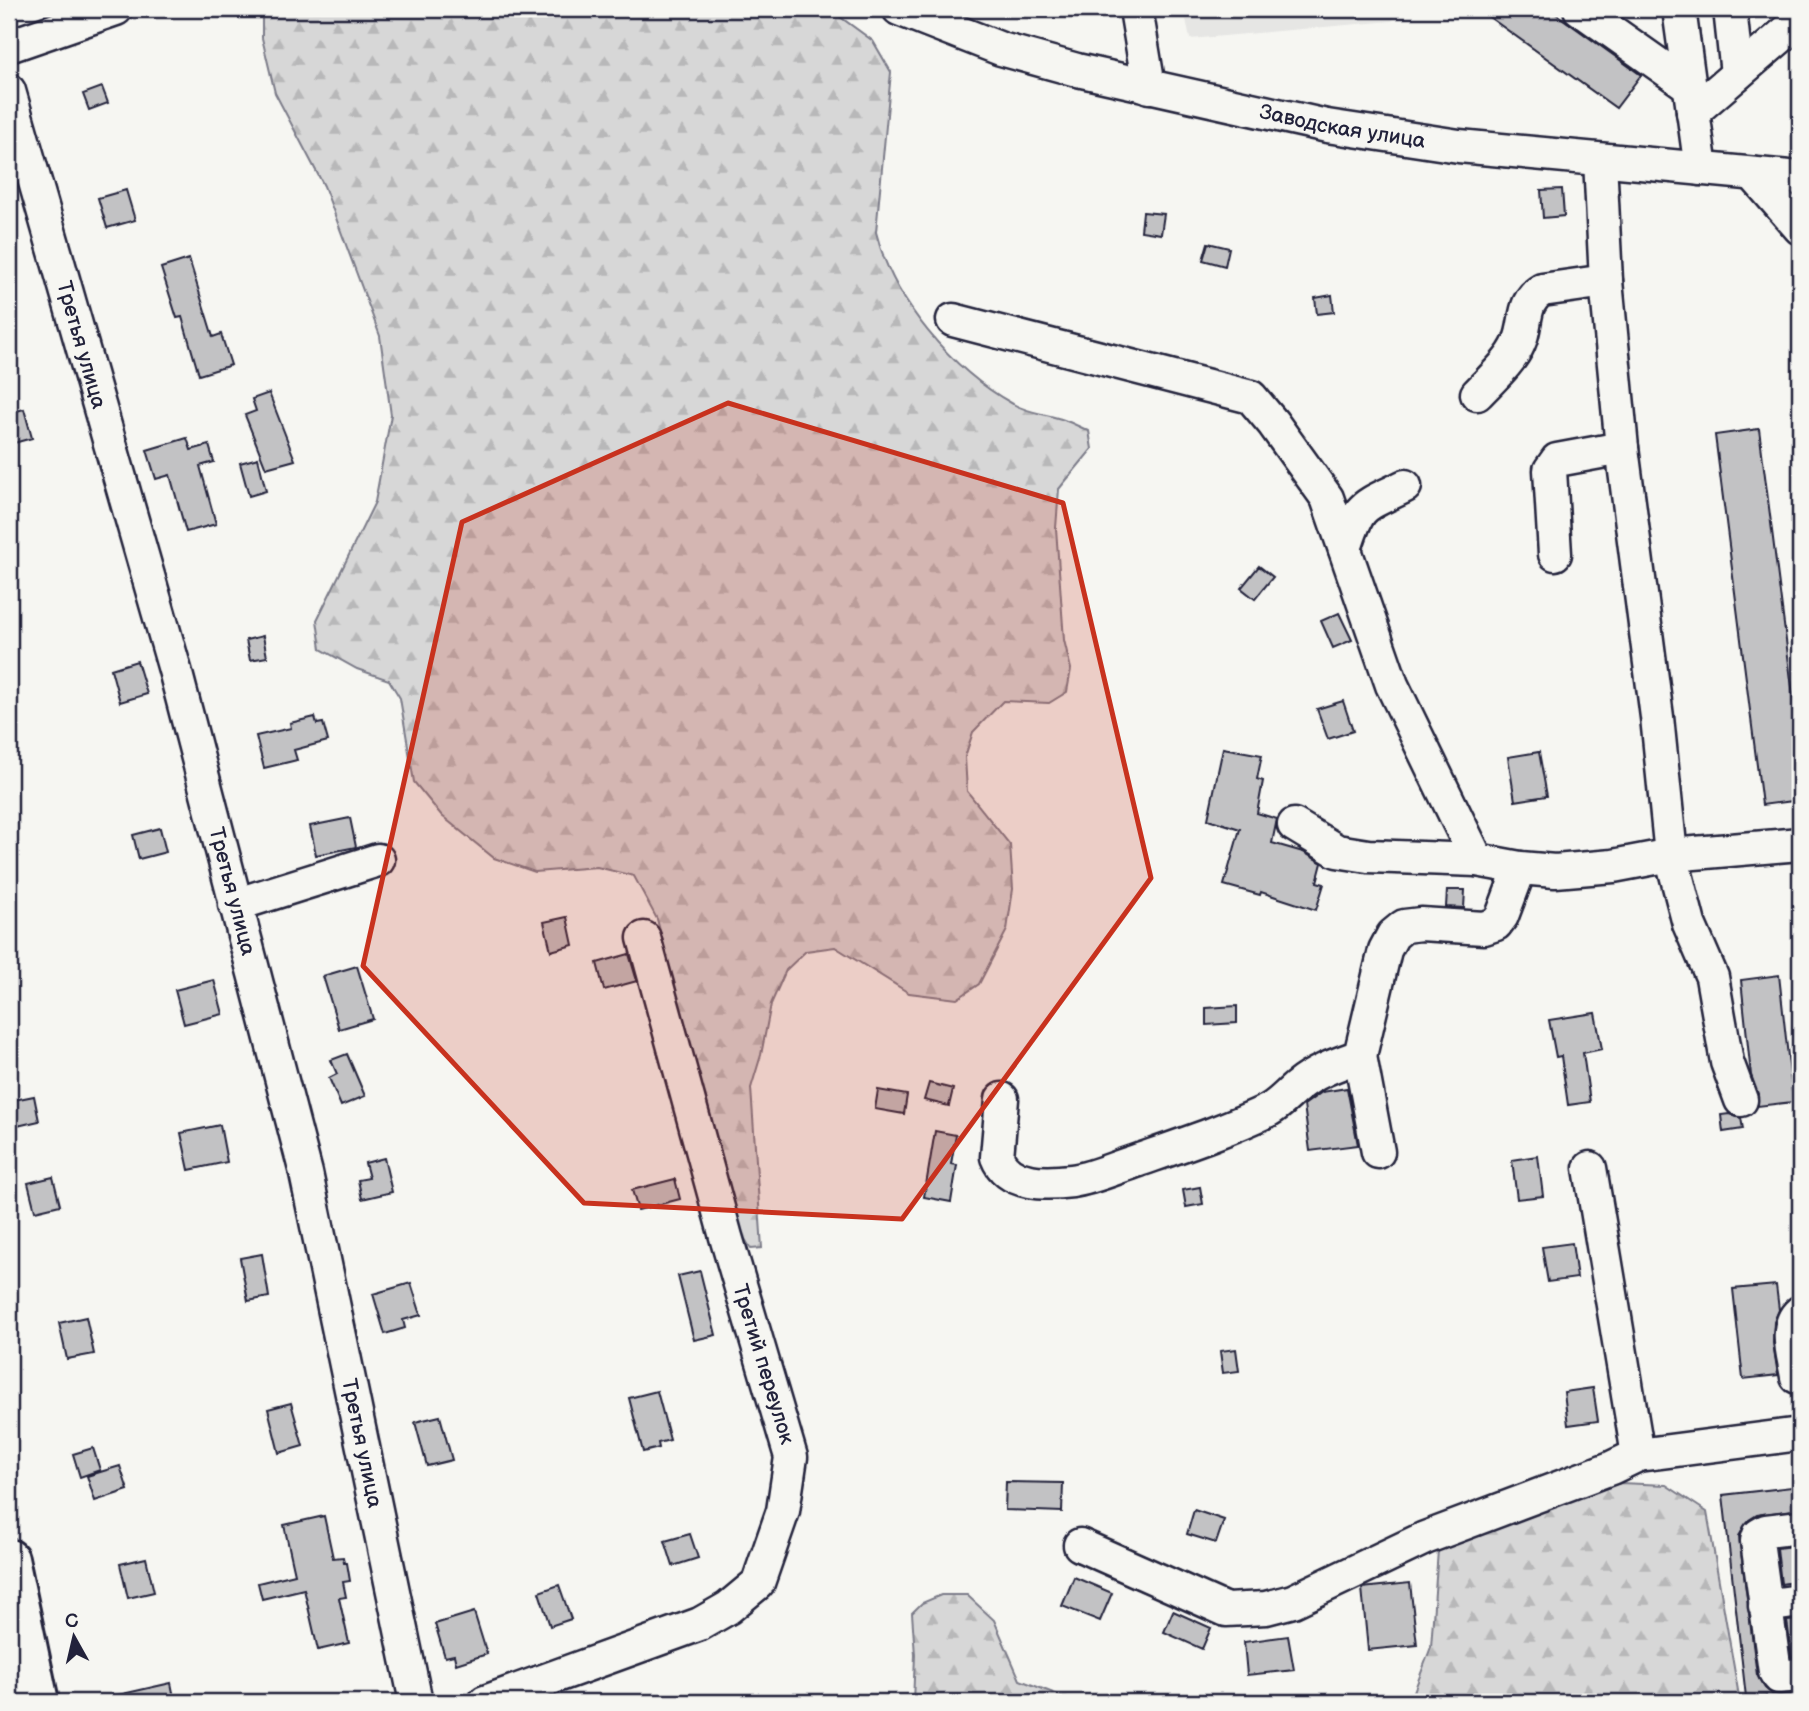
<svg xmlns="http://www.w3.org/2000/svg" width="1809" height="1711" font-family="'Balsamiq Sans',sans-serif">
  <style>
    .built { fill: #e6e6e4 }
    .forest { fill: url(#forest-firs); stroke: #7c7c89; stroke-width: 2 }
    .building { fill: #c2c2c4; stroke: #22223b; stroke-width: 2 }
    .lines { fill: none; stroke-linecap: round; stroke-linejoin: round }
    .minor-casing { stroke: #22223b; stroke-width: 37 }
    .major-casing { stroke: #22223b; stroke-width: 44 }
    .minor { stroke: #f6f6f2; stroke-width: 32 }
    .major { stroke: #f6f6f2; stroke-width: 38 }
    .marked { fill: #c8321e; fill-opacity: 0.2; stroke: #c8321e; stroke-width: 5; stroke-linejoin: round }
    .labels { text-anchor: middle; stroke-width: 5; stroke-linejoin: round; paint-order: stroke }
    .street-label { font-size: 21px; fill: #22223b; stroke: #f6f6f2 }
  </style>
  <defs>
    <pattern id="forest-firs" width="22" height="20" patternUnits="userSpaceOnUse" patternTransform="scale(1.75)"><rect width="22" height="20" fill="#d7d7d7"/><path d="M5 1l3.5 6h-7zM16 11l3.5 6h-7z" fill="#b8b8b9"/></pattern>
  </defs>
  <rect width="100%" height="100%" fill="#f6f6f2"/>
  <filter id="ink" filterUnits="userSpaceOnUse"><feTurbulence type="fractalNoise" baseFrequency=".0143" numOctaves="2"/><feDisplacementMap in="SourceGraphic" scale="14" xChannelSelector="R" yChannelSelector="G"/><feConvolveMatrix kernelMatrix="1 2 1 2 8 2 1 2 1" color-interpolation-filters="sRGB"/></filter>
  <g filter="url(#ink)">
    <!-- built -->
    <path class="built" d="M1184,9h214l-6,12 -202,18z"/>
    <!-- forest -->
    <path class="forest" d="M262,9h561l13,5 37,27 18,31 -15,160c16,68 77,139 137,172 15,9 35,10 51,16 8,3 16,7 25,11l3,18 -33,40 -3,39 8,112 7,29 -4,23 -18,11 -46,-2 -30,31 -8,25 2,34 43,54 3,44 -6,41 -28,54 -22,15 -48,-6 -74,-46 -29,4 -20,19 -15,34 -10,51 -10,33 11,160 -11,1 -9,-15 -31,-104 -54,-211 -23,-43 -37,-9 -62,5 -41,-14 -52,-42 -28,-34 -14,-84 -11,-18 -32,-11 -36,-20 -4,-29 58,-118 16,-87 -11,-79 -56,-150 -49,-93 -13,-55z
      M1620,1483l46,2 41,27 33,190h-330l21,-55 7,-97 14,-8 104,-39z
      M941,1595h26l27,25 26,60 56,22h-163l2,-47 -3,-42 10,-10z"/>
    <!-- building -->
    <path class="building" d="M1478,9h71l92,66 -25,33z
      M102,87l6,16 -19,7 -6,-16z
      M1562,189l2,27 -21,2 -2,-28z
      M126,190l9,30 -28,8 -9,-30z
      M1143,212l21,2 -3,20 -20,-3z
      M1208,243l21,5 -4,18 -22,-6z
      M189,259l24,78 8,-3 10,31 -32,10 -17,-58 -5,1 -16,-50z
      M1332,295l2,17 -17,2 -2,-16z
      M269,393l26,67 -29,8 -21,-53 11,-4 -4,-12z
      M24,409l8,29 -18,5 -5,-19v-11z
      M1759,429l41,321v50l-38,5 -47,-370z
      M187,438l4,12 18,-5 5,17 -14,4 16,58 -30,8 -16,-57 -14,4 -9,-29z
      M258,458l8,33 -17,5 -9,-33z
      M1259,566l14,11 -18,22 -14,-11z
      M1339,613l13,27 -19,8 -12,-27z
      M263,636l4,21 -17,3 -4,-20z
      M137,661l10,33 -27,8 -9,-33z
      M1343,701l10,30 -25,8 -11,-30z
      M315,717l2,7 6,-1 5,18 -34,9 3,10 -33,8 -8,-32 35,-8 -1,-5z
      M1223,748l39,7 -5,24 6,2 -6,32 20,6 -5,24 31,9 19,11 -5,19 7,2 -8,26 -55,-18 -1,3 -36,-10 16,-56 -32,-10z
      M1539,752l8,44 -32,5 -7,-44z
      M350,818l6,29 -40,8 -6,-29z
      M160,828l6,24 -27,7 -6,-24z
      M1447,890h18l-1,18 -18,-1z
      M567,917l6,28 -22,6 -7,-29z
      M629,954l8,27 -33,9 -7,-27z
      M357,966l16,53 -34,10 -16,-53z
      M1779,975l14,127 -35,4v-12l-7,-19 -10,-95z
      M214,980l9,34 -39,10 -9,-34z
      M1237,1006v17l-31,2v-17z
      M1595,1013l7,36 -19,4 7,49 -22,3 -7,-49 -5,1 -7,-37z
      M347,1054l18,42 -24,10 -12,-28 8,-4 -6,-14z
      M929,1083l24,6 -4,17 -25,-6z
      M1347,1088l11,57 -48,6 -6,-46 18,-13z
      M878,1090l29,5 -3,19 -29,-5z
      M34,1096l5,25 -26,6 -4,-26z
      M1729,1114l12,4 2,11 -20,3 -2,-17z
      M220,1125l7,37 -38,8 -8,-37z
      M935,1131l21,4 -5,29 6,1 -6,37 -27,-5z
      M1538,1156l5,40 -26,3 -5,-39z
      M384,1158l8,34 -30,7 -4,-19 11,-2 -4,-15z
      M53,1177l7,28 -25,6 -7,-28z
      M675,1179l5,20 -42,11 -6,-20z
      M1200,1187l3,17 -17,3 -3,-17z
      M1572,1243l5,35 -29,4 -6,-35z
      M262,1254l7,43 -21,4 -8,-43z
      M700,1271l16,64 -22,5 -16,-64z
      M411,1283l10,32 -18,5 2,8 -20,6 -12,-40z
      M1776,1285l3,25 -5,12 -1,21 5,32 -35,4 -10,-90z
      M86,1317l8,37 -27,5 -8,-36z
      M1236,1349l3,22 -16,2 -3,-22z
      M1593,1388l5,33 -30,4 -4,-33z
      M657,1391l13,49 -12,3 1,5 -16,4 -14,-54z
      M291,1403l12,43 -24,7 -11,-44z
      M440,1416l12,44 -25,6 -12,-44z
      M93,1448l7,22 -20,7 -7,-23z
      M120,1466l8,24 -33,11 -8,-25z
      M1006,1482l57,1 -1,29 -57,-2z
      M1800,1486v23l-43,6 -8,5 -10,16 18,139 8,13 7,6 28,-1v9h-33l-1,-7 -20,2 -23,-202z
      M1194,1510l30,10 -8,23 -29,-9z
      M324,1516l9,42 10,-1 1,6h3l3,18 -7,1 3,15 -7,1 10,45 -31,7 -14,-61 -42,10 -4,-16 37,-9 -11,-49z
      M690,1534l8,24 -25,8 -8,-25z
      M1800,1545v36l-19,3 -4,-36z
      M146,1558l8,34 -26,6 -8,-34z
      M1074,1577l38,16 -12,28 -38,-15z
      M1410,1583l7,62 -49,5 -6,-62z
      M559,1585l12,34 -21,7 -11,-34z
      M1173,1611l38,17 -9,21 -38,-17z
      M474,1612l13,42 -31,10 -2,-9 -9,2 -10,-33z
      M1800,1620v37h-8l-5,-36z
      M1288,1636l6,34 -47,5 -3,-33z
      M171,1683l4,19h-56l-1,-7z"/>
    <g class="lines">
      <!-- minor casing -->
      <g class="minor-casing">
        <g id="minor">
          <path id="s1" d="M899,9l102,40 76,21 250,56 132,20 341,32"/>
          <path d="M1136,9l13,78"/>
          <path d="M1580,9l109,77"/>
          <path d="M1679,9l22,160"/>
          <path d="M1730,9l7,65"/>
          <path d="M9,46l107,-37"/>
          <path id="s2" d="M9,91l166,579 131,503 110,529"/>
          <path d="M1693,112l99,-85"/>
          <path d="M1600,160l6,121 16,167 35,269 14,138 18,69 23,53 15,85 14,38"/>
          <path d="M1753,174l47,54"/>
          <path d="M953,320l298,77 22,26 54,75 65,187 85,175 43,8 35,3 58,-5 58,-11 129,-11"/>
          <path d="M1477,394c14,-15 34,-32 42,-51 9,-20 2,-41 23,-53l64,-9"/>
          <path d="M1345,549c15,-48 17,-41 60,-63"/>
          <path d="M1555,554l-5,-84 7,-10 65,-12"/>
          <path d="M1294,825l43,26 31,5 109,4"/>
          <path d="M235,905l143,-45"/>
          <path d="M1360,1056l18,96"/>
          <path d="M1002,1099l-5,58c11,29 49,27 75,24 22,-3 45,-14 67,-21 43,-15 88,-30 130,-50 11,-6 19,-16 29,-24 18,-15 40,-22 62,-30l25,-106 8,-15 11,-9 17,-2 63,4 12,-4 6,-8 18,-48"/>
          <path d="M1590,1168l48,287"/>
          <path d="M1797,1377c-3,-20 -14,-51 3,-65"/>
          <path d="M1800,1527l-34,4 -7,4 -2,6 18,131 4,5 21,-2"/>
          <path d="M1080,1545l146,65 40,-2 27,-7 132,-63 186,-70 27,-13 162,-21"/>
          <path d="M1765,1606l35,-5"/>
          <path d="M485,1702l215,-78 28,-16 30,-25 25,-72 8,-54 -65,-220 -82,-299"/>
        </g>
      </g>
      <!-- major casing -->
      <g class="major-casing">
        <path id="major" d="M9,1559l30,143"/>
      </g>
      <!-- minor -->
      <use href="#minor" class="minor"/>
      <!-- major -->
      <use href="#major" class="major"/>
    </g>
  </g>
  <!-- marked area -->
  <path class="marked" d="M728,403l335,100 88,375 -249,341 -318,-16 -221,-237 99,-444z"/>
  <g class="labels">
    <!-- street labels -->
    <g class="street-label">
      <text dy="7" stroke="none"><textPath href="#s1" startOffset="460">Заводская улица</textPath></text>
      <text dy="7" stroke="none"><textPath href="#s2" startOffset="264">Третья улица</textPath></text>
      <text dy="7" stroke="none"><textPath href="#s2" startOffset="831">Третья улица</textPath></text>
      <text transform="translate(764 1364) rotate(73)" y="7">Третий переулок</text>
      <text dy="7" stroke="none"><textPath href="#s2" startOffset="1398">Третья улица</textPath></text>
    </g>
  </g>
  <!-- margin -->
  <rect width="1809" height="1711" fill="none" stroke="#f6f6f2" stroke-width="35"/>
  <rect x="18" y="18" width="1774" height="1676" fill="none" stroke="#22223b" stroke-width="2.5" filter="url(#ink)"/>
  <!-- north arrow -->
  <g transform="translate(74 1637) rotate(352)" stroke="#f6f6f2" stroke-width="5" paint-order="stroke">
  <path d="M0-5L12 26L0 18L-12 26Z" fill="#22223b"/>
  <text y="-10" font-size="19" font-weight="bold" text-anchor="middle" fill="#22223b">С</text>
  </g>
</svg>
